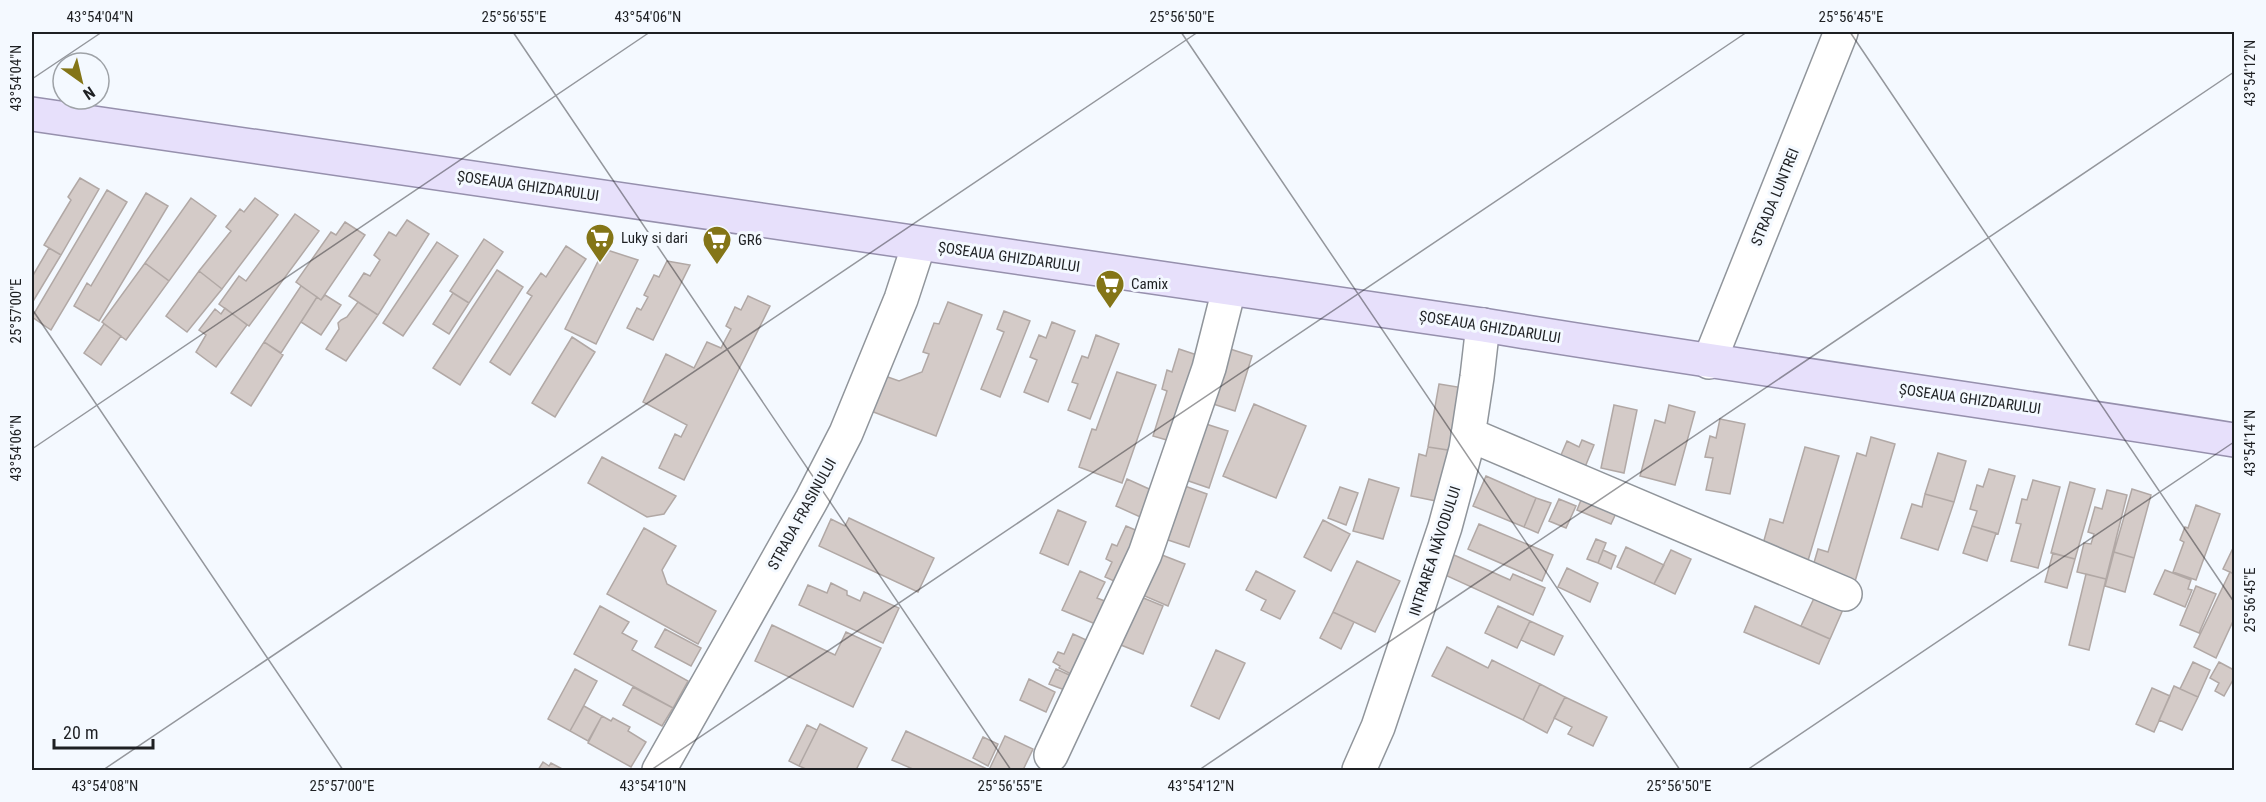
<svg xmlns="http://www.w3.org/2000/svg" width="2266" height="802" font-family="'Roboto Condensed',sans-serif">
  <style>
    .building { fill: #d4cbc8; stroke: #b1a8a5; stroke-width: 1.5 }
    .lines { fill: none; stroke-linecap: round; stroke-linejoin: round }
    .minor-casing { stroke: #90959b; stroke-width: 36 }
    .major-casing { stroke: #9690ad; stroke-width: 36 }
    .minor { stroke: #fff; stroke-width: 33 }
    .major { stroke: #e7e0fb; stroke-width: 33 }
    .ticks { fill: none; stroke: #1e2023; stroke-width: 1.5; stroke-opacity: 0.45 }
    .labels { text-anchor: middle; stroke-width: 6; stroke-linejoin: round; paint-order: stroke }
    .street-label { font-size: 15px; fill: #1e2023; stroke: #f4f9ff }
    .poi-label { font-size: 15px; fill: #1e2023; stroke: #f4f9ff; text-anchor: start }
    .neatline { fill: none; stroke: #1e2023; stroke-width: 2 }
    .ticks-label { font-size: 15px; text-anchor: middle; fill: #1e2023 }
  </style>
  <rect width="100%" height="100%" fill="#f4f9ff"/>
  <!-- building -->
  <path class="building" d="M80,178l19,11 -38,66 -17,-10 27,-45 -3,-3z
    M107,190l20,12 -76,128 -19,-13z
    M146,193l22,13 -69,115 -25,-15 13,-23 4,3z
    M191,198l25,18 -47,65 -24,-18z
    M255,198l23,17 -56,74 -23,-18 32,-40 -5,-4 14,-18 4,3z
    M295,214l24,17 -70,95 -30,-22 20,-28 7,5z
    M407,220l22,14 -51,81 -29,-19 15,-23 6,3 10,-16 -6,-5 15,-23 7,4z
    M345,222l20,13 -44,65 -25,-18 35,-50 5,3z
    M484,239l19,13 -34,51 -19,-12z
    M437,242l21,14 -55,80 -20,-13z
    M566,246l20,13 -76,116 -20,-13 42,-66 -5,-3 14,-20 5,4z
    M49,248l12,7 -29,48v-26z
    M604,249l34,11 -42,84 -31,-15z
    M667,261l23,4 -37,75 -26,-12 10,-20 4,2 7,-13 -4,-2 10,-20 5,2z
    M145,263l24,18 -43,59 -24,-18z
    M497,270l26,17 -63,98 -27,-17z
    M199,271l23,18 -35,43 -21,-16z
    M301,286l16,11 -36,56 -17,-11z
    M453,293l16,10 -20,31 -16,-10z
    M325,295l16,10 -20,30 -20,-13 16,-25 4,3z
    M748,296l22,10 -86,174 -25,-12 16,-34 6,3 6,-12 -44,-23 23,-48 28,14 13,-26 14,6 10,-19 -5,-3 9,-19 6,3z
    M358,302l20,13 -32,46 -20,-12 13,-20 -1,-6 3,-3 6,-3z
    M948,302l34,13 -46,121 -65,-25 14,-35 14,5 23,-9 7,-18 -6,-2 11,-29 5,1z
    M225,308l22,17 -31,42 -20,-15 10,-17 -7,-5 16,-21 6,5z
    M1004,311l26,10 -30,76 -19,-8 23,-57 -7,-3z
    M1052,322l23,9 -27,71 -24,-10 13,-32 -7,-3 9,-22 7,3z
    M104,324l17,12 -20,29 -17,-12z
    M1096,335l23,9 -29,75 -22,-9 10,-26 -6,-2 10,-26 6,2z
    M572,337l23,15 -40,65 -23,-14z
    M264,342l19,13 -32,51 -20,-13z
    M1227,348l25,8 -17,55 -25,-8z
    M1179,349l24,8 -26,86 -24,-7 14,-45 -5,-2 5,-19 5,2z
    M1117,372l39,13 -34,98 -43,-16 13,-38 4,1z
    M1439,384l25,4 -10,63 -26,-4z
    M1254,404l52,22 -30,72 -53,-22z
    M1614,405l23,5 -13,63 -23,-5z
    M1669,405l26,7 -20,73 -35,-9 15,-56 10,3z
    M1720,419l25,5 -15,70 -24,-4 7,-32 -8,-1 5,-21 6,2z
    M1206,424l22,7 -19,57 -32,-11z
    M1871,437l24,7 -41,141 -43,-12 7,-24 10,3 29,-99 9,3z
    M1582,440l12,5 -11,27 -25,-10 9,-21 12,6z
    M1428,447l26,4 -8,52 -35,-7 8,-42 7,2z
    M1805,447l34,9 -32,108 -46,-13 9,-32 13,4z
    M1938,453l28,8 -12,41 -29,-8z
    M602,457l74,39 -12,18 -17,3 -59,-34z
    M1989,469l26,7 -17,58 -26,-8 5,-15 -7,-2 7,-24 6,2z
    M1486,476l50,22 -12,29 -51,-21z
    M1127,479l31,14 -11,27 -31,-14z
    M1369,479l30,9 -16,51 -30,-8z
    M2033,480l27,7 -22,81 -27,-7 10,-37 -5,-1 6,-24 5,1z
    M2070,482l25,7 -20,70 -24,-6z
    M1182,485l25,9 -18,53 -24,-8z
    M1340,487l18,6 -12,32 -18,-7z
    M2132,489l19,6 -17,63 -20,-6z
    M2107,490l20,5 -21,84 -29,-7 7,-29 7,1 3,-10 -6,-2 7,-25 7,2z
    M1925,494l29,8 -16,48 -37,-12 11,-34 10,3z
    M1583,495l35,14 -7,15 -34,-14z
    M1536,498l15,5 -13,30 -14,-6z
    M1559,499l17,7 -10,22 -17,-7z
    M2196,505l24,9 -24,66 -23,-8 11,-30 -4,-2 5,-13 3,1z
    M1058,510l28,12 -18,43 -28,-12z
    M849,518l85,40 -16,34 -99,-46 12,-27 14,7z
    M1323,520l27,14 -19,37 -27,-14z
    M1479,524l74,31 -11,26 -74,-32z
    M1126,526l21,9 -22,51 -20,-9 7,-15 -6,-3 6,-15 5,2z
    M1972,526l24,7 -9,28 -24,-8z
    M644,528l32,18 -14,24 5,14 49,27 -18,33 -91,-50z
    M1596,539l10,4 -8,20 -11,-4z
    M2234,546v28l-11,-5z
    M1626,547l38,18 -10,19 -37,-17z
    M1603,550l13,6 -5,13 -13,-6z
    M1671,550l20,9 -16,35 -21,-10z
    M2114,552l20,6 -9,34 -20,-6z
    M2053,553l22,6 -8,29 -22,-6z
    M1162,555l23,9 -17,42 -35,-15z
    M1454,555l56,25 3,-6 32,14 -12,27 -88,-40z
    M1357,561l43,20 -25,51 -42,-20z
    M1567,568l31,15 -8,19 -32,-15z
    M2165,570l26,10 -3,9 4,1 -7,17 -31,-13z
    M1080,571l25,11 -8,16 18,7 -10,23 -43,-18z
    M1256,571l39,20 -15,28 -19,-9 5,-10 -20,-10z
    M2230,572l4,2v45l-18,39 -22,-11z
    M2086,574l20,5 -17,71 -20,-5z
    M831,583l16,8v4l13,6 4,-9 35,16 -16,35 -84,-38 9,-20 19,8z
    M2196,586l20,8 -17,39 -19,-8z
    M1816,594l28,13 -14,32 -29,-13z
    M1141,597l22,9 -20,48 -22,-9z
    M600,606l29,16 -7,11 15,8 -5,9 56,31 -15,27 -99,-54z
    M1498,606l32,15 -13,27 -32,-15z
    M1755,606l75,33 -11,25 -75,-32z
    M1333,612l21,10 -13,27 -21,-11z
    M1530,621l33,15 -9,19 -33,-15z
    M772,625l63,30 11,-23 35,16 -28,59 -98,-46z
    M665,629l36,19 -10,18 -36,-19z
    M1073,634l20,9 -16,34 -18,-9 1,-2 -7,-4 5,-10 6,2z
    M1447,647l41,21 4,-8 48,24 -17,36 -91,-44z
    M1216,650l29,13 -26,56 -28,-13z
    M2193,662l17,8 -12,27 -18,-8z
    M2219,662l15,8v8l-10,18 -9,-5 4,-8 -9,-5z
    M575,669l22,12 -27,50 -22,-12z
    M1056,669l20,9 -6,14 -21,-8z
    M1029,679l26,13 -9,20 -26,-12z
    M1540,684l25,13 -18,36 -24,-13z
    M2174,686l24,11 -16,33 -23,-10z
    M633,687l40,21 -11,18 -39,-21z
    M2152,688l18,8 -16,36 -18,-8z
    M1565,697l42,20 -14,29 -25,-12 4,-7 -18,-9z
    M584,706l18,10 -14,25 -18,-10z
    M602,716l9,5 2,-3 17,9 -2,4 18,11 -15,25 -43,-24z
    M820,724l47,24 -11,22h-48l-9,-4z
    M807,725l10,5 -18,36 -10,-5z
    M906,731l81,38 -1,1h-71l-23,-10z
    M1005,736l28,13 -10,21h-34z
    M983,737l15,7 -10,22 -15,-8z
    M543,762l6,4 2,-3 13,7h-26z"/>
  <g class="lines">
    <!-- minor casing -->
    <g class="minor-casing">
      <path id="minor" d="M1709,362l132,-330
        M1468,434l377,160
        M1051,755l94,-201 64,-186 20,-79
        M659,770l153,-271 34,-66 55,-134 18,-55
        M1359,770l19,-43 67,-200 21,-78 11,-72 6,-52"/>
    </g>
    <!-- major casing -->
    <g class="major-casing">
      <path id="major" d="M32,114l1451,211c250,41 501,75 751,115"/>
    </g>
    <!-- minor -->
    <use href="#minor" class="minor"/>
    <!-- major -->
    <use href="#major" class="major"/>
  </g>
  <!-- ticks -->
  <path class="ticks" d="M513,32l498,738M1181,32l499,738M1850,32l384,570M32,79l70,-47M32,309l311,461M32,449l618,-417M103,770l1095,-738M651,770l1096,-738M1199,770l1035,-698M1747,770l487,-328"/>
  <!-- icons -->
  <defs>
    <g id="supermarket-pin" transform="scale(1.5)"><path d="M0 17L-7.5 6A9.5 9.5 0 1 1 7.5 6Z" fill="#847517" stroke="#f4f9ff"/><path d="M-6-5.5h2.5l.6 2H6L4.5 2H-2.5L-4.4-4H-6ZM-1.5 3.2a1.3 1.3 0 1 0 .1 0ZM3 3.2a1.3 1.3 0 1 0 .1 0Z" fill="#fff"/></g>
  </defs>
  <g fill-rule="evenodd">
    <use href="#supermarket-pin" x="600" y="238"/>
    <use href="#supermarket-pin" x="717" y="240"/>
    <use href="#supermarket-pin" x="1110" y="284"/>
  </g>
  <g class="labels">
    <!-- street labels -->
    <g class="street-label">
      <text transform="translate(528 186) rotate(8)" y="5">ȘOSEAUA GHIZDARULUI</text>
      <text transform="translate(1775 197) rotate(-68)" y="5">STRADA LUNTREI</text>
      <text transform="translate(1009 257) rotate(8)" y="5">ȘOSEAUA GHIZDARULUI</text>
      <text transform="translate(1490 327) rotate(9)" y="5">ȘOSEAUA GHIZDARULUI</text>
      <text transform="translate(1970 399) rotate(8)" y="5">ȘOSEAUA GHIZDARULUI</text>
      <text transform="translate(802 514) rotate(-61)" y="5">STRADA FRASINULUI</text>
      <text transform="translate(1435 551) rotate(-72)" y="5">INTRAREA NĂVODULUI</text>
    </g>
    <!-- poi labels -->
    <g class="poi-label">
      <text x="621" y="243">Luky si dari</text>
      <text x="738" y="245">GR6</text>
      <text x="1131" y="289">Camix</text>
    </g>
  </g>
  <!-- border -->
  <rect width="2266" height="802" fill="none" stroke="#f4f9ff" stroke-width="66"/>
  <!-- north arrow -->
  <g transform="translate(81 81) rotate(146)"><circle r="28" fill="#f4f9ff" stroke="#9ea2a7" stroke-width="1.5"/>
  <path d="M0-4.5L10 22L0 15L-10 22Z" fill="#847517"/>
  <text y="-9" font-size="16" font-weight="bold" text-anchor="middle" fill="#1e2023">N</text>
  </g>
  <!-- scale -->
  <path d="M54 739v9h99v-9" fill="none" stroke="#1e2023" stroke-width="3"/>
  <text x="63" y="739" font-size="18" fill="#1e2023" stroke="#f4f9ff" stroke-width="4.5" paint-order="stroke">20 m</text>
  <rect x="33" y="33" width="2200" height="736" class="neatline"/>
  <g class="ticks-label">
    <text x="100" y="22">43°54'04"N</text>
    <text x="514" y="22">25°56'55"E</text>
    <text x="648" y="22">43°54'06"N</text>
    <text x="1182" y="22">25°56'50"E</text>
    <text x="1851" y="22">25°56'45"E</text>
    <text transform="translate(2250 73) rotate(-90)" y="5">43°54'12"N</text>
    <text transform="translate(16 78) rotate(-90)" y="5">43°54'04"N</text>
    <text transform="translate(16 311) rotate(-90)" y="5">25°57'00"E</text>
    <text transform="translate(2250 443) rotate(-90)" y="5">43°54'14"N</text>
    <text transform="translate(16 448) rotate(-90)" y="5">43°54'06"N</text>
    <text transform="translate(2250 600) rotate(-90)" y="5">25°56'45"E</text>
    <text x="105" y="791">43°54'08"N</text>
    <text x="342" y="791">25°57'00"E</text>
    <text x="653" y="791">43°54'10"N</text>
    <text x="1010" y="791">25°56'55"E</text>
    <text x="1201" y="791">43°54'12"N</text>
    <text x="1679" y="791">25°56'50"E</text>
  </g>
</svg>
